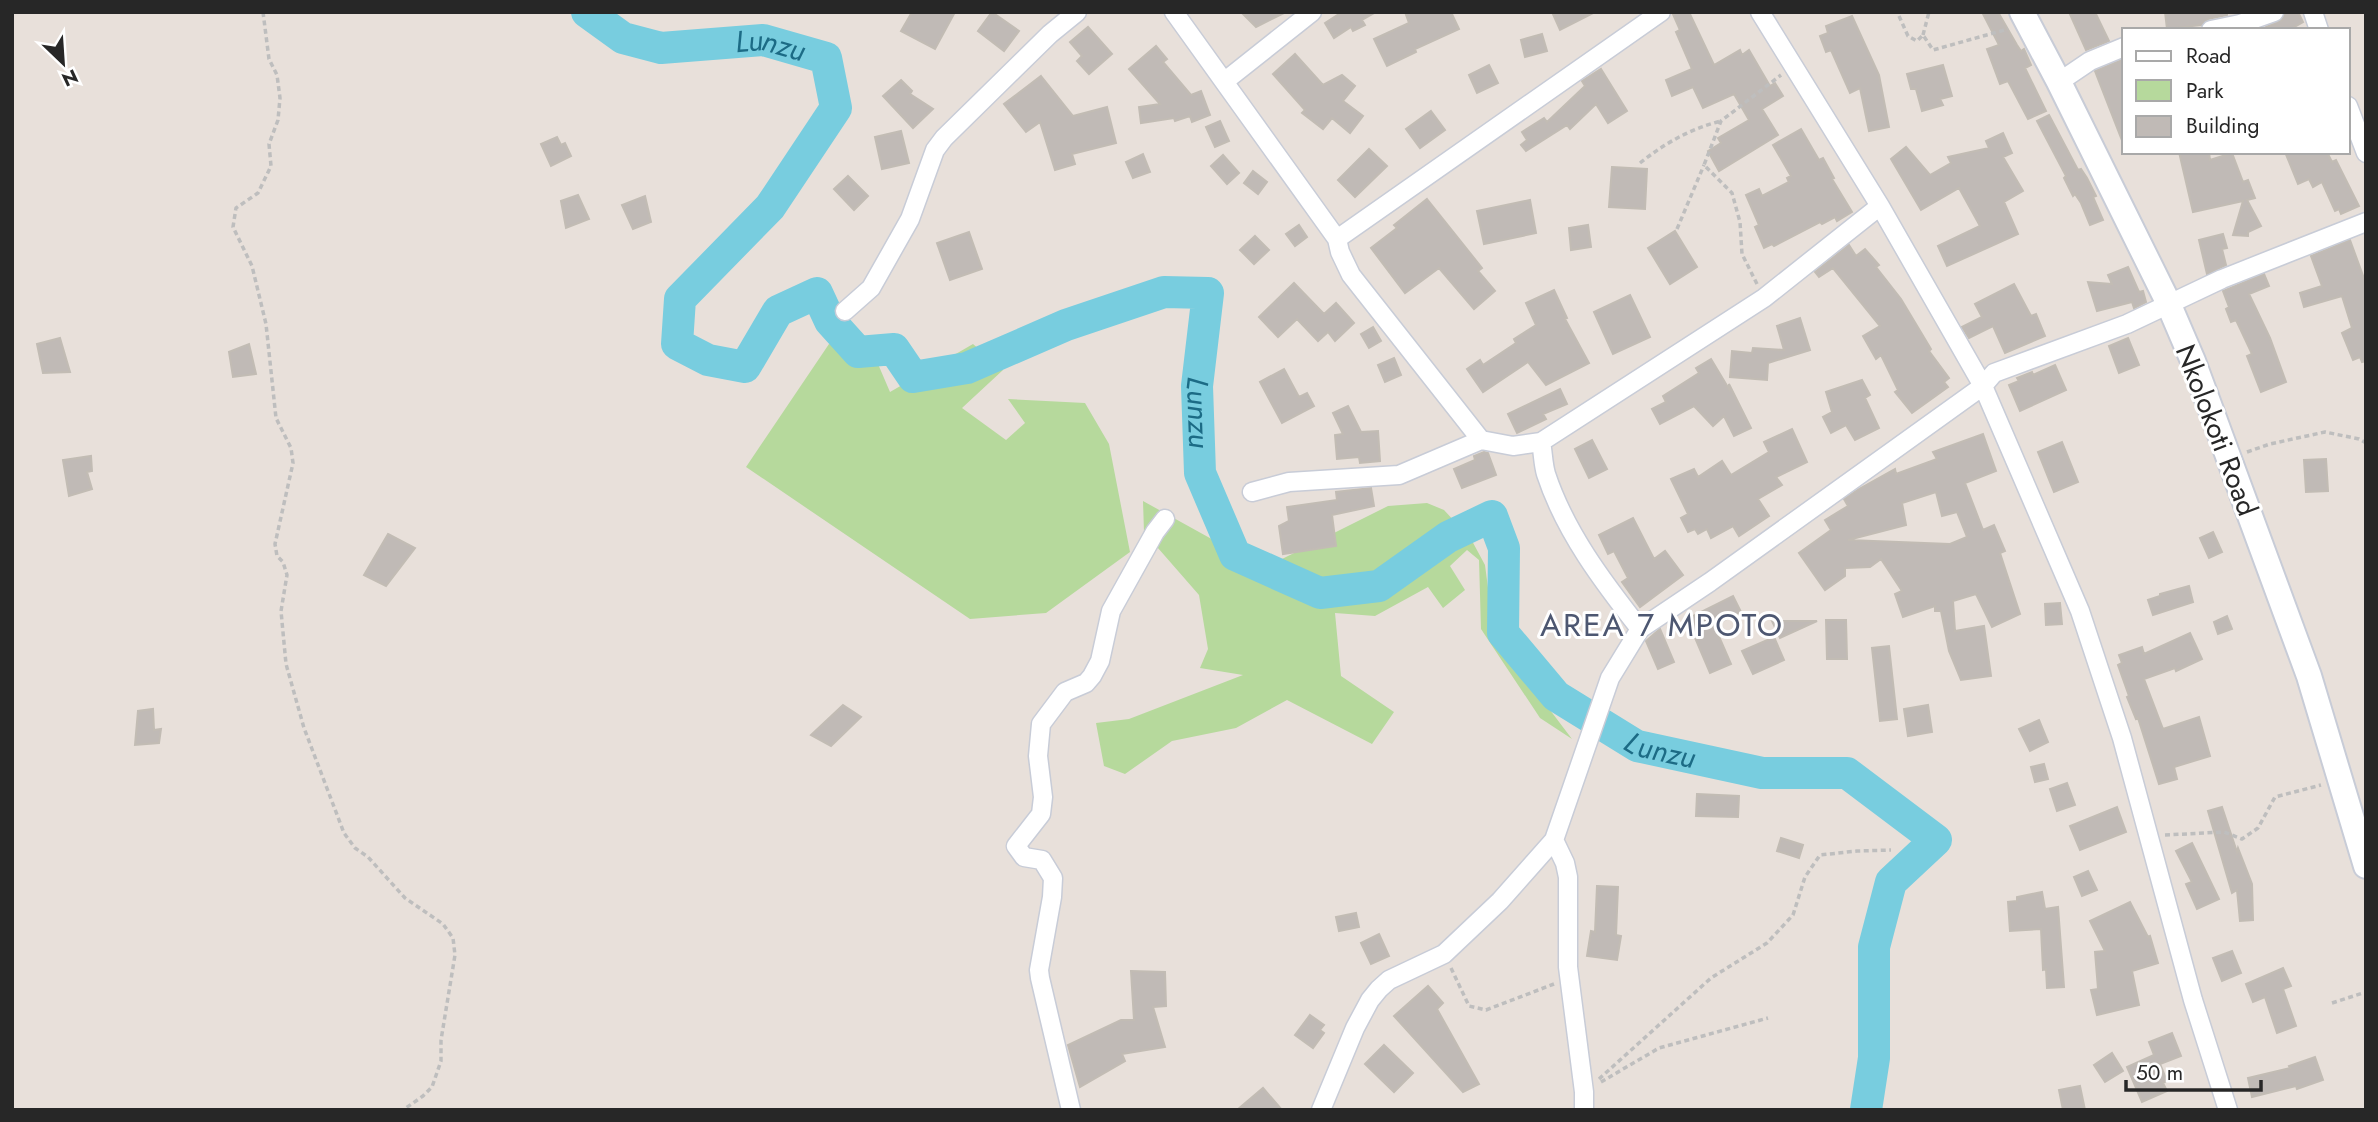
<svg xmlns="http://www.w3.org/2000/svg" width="2378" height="1122" font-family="Jost,sans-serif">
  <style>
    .green { fill: #b6d99c }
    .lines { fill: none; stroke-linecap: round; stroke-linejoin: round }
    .river { stroke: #78cddf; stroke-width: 32 }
    .building { fill: #c0bab6; stroke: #c2bcb4; stroke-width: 2; fill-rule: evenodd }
    .minor-casing { stroke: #c8ccd7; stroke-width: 21 }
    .secondary-casing { stroke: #c8ccd7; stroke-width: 28 }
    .path { stroke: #bebebe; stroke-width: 3.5; stroke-dasharray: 5 3.5; stroke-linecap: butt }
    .minor { stroke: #fff; stroke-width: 18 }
    .secondary { stroke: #fff; stroke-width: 24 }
    .labels { text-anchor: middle; stroke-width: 6; stroke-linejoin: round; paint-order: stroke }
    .street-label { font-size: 28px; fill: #272727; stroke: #fff }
    .water-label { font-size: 30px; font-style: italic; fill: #1c6b85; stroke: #fff }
    .quarter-label { font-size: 32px; letter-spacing: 2px; fill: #4d5771; stroke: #fff }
  </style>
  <rect width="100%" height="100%" fill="#e8e0da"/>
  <!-- green -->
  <path class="green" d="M829,344l43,6 18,42 83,-48 30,26 -41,38 44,32 19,-17 -17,-24 77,4 24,41 21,108 -84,61 -76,6 -224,-152z
    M1143,501l121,67 124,-62 39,-3 17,7 27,29 14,26 8,61 38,59 41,54 -32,-21 -59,-89 -2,-69 -12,-10 -17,16 15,24 -22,18 -15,-21 -53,29 -40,-3 6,63 53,36 -22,32 -85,-44 -51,28 -64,13 -47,33 -21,-8 -8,-43 33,-4 114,-44 -43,-7 8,-19 -9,-54 -55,-63z"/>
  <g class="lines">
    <!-- river -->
    <path class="river" id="s1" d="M587,12l36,26 38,10 102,-8 63,18 10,50 -66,99 -90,92 -3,45 31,16 37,7 33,-56 39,-18 13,28 28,31 36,-3 19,28 54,-9 99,-43 98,-33 44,1 -11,93 3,87 35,82 85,38 59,-7 69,-49 44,-21 12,32 -1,85 53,63 81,50 125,27h85l89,67 -45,42 -17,65v111l-8,52"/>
  </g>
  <!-- building -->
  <path class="building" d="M912,12h43l-20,37 -34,-18z
    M992,12l27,19 -15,20 -26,-20z
    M1241,12h45l-30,15z
    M1342,12h34l-14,8 3,5 -12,6 -2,-4 -17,11 -9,-15z
    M1405,12h46l8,17 -44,20 1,3 -29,14 -13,-27 35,-16z
    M1552,12h43l-35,18z
    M1672,12h17l25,53 26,-15 2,5 7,-5 21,36 5,-3 8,13 -21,13 16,26 -59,36 -11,-20 13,-8 -3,-5 31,-18 -15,-26 -31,14 -10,-21 -21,9 -6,-16 26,-11 -16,-37 4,-2z
    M1982,12h16l19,33 4,6 3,-2 7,16 -6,3 21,43 -18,8 -20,-38 -8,3 -13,-35 12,-4z
    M2069,12h26l14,29 -23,9z
    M2165,12h62v3l-19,4 -7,6 -34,4z
    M2285,12h13l5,10 -14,8h-22l-1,-3 16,-7z
    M1852,16l27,59 10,52 -20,4 -9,-43 -10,5 -19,-43 -5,2 -6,-16 8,-3 -2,-7z
    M1088,27l24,27 -23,20 -12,-13 5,-5 -12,-14z
    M1542,34l5,17 -22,6 -4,-17z
    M1156,46l11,13 -4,3 28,33 10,-4 9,24 -18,7 -2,-6 -15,5 -1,-3 -33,5 -2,-16 21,-3 -31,-35z
    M1295,54l28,31 19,-10 13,11 -12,15 20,15 -13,17 -18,-15 -9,11 -21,-16 3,-3 -32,-36z
    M2124,59v83l-1,1 -28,-72z
    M1489,65l9,18 -21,10 -8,-18z
    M1943,65l9,31 -12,3 3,6 -21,6 -6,-22h-5l-4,-15z
    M1601,69l26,42 -19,12 -12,-19 -26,25 -3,-4 -41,26 -5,-6 6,-5 -5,-8 22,-14 3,4 38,-36 -3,-5z
    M1041,76l32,40 34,-9 9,36 -44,11 3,10 -20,6 -15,-48 -14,10 -22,-28z
    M901,80l11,11 -2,3 23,15 -20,19 -30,-32z
    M1431,111l14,19 -25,18 -14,-19z
    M2049,115l29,55 3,-1 6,9 9,18 -3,1 10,23 -13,5 -9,-22 -6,-9 -2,2 -9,-18 2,-2 -29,-55z
    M1220,121l9,20 -14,6 -9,-20z
    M1801,129l18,31 4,-2 11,20 -2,1 20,33 -15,9 -2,-4 -13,7 -2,-2 -46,24 -2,-2 -8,4 -9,-21 4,-2 -13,-30 13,-6 3,7 27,-14 -2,-4 4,-2 -18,-31z
    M901,131l8,32 -27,6 -7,-32z
    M2003,133l9,20 -9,4 20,34 -19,11 14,32 -71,32 -9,-20 42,-20 -21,-38 -38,22 -30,-51 15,-12 24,28 21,-12 -3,-6 41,-9 -3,-7z
    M557,137l4,8 4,-2 6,13 -20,10 -10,-22z
    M1369,149l18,17 -32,31 -17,-17z
    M2179,152h30l1,8 22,-7 11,29 5,-2 7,18 -8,2 14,26 -13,6v4l-15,-1 10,-34 -50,11z
    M2285,152h42l5,10 4,-2 23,46 -18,8 -2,-5 -4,2 -13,-29 -9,5 -4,-8 -11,5z
    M1143,154l7,18 -17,6 -7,-16z
    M1223,155l16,18 -12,11 -16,-18z
    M1612,167l35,2 -2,40 -36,-2z
    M1253,171l14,11 -9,12 -14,-11z
    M848,176l20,20 -14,14 -20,-21z
    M578,195l11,24 -23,9 -5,-27z
    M645,196l6,26 -18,7 -11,-24z
    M1427,199l55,69 -4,3 17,20 -21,18 -35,-41 -34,25 -34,-45 26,-20 -3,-3z
    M1530,200l6,33 -52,11 -7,-33z
    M1299,225l8,12 -12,9 -9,-12z
    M1588,225l3,22 -20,3 -2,-22z
    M1675,231l22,36 -27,17 -22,-36z
    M969,232l13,37 -32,11 -13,-37z
    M2223,234l4,14 -5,1 4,16 -19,9 -8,-34z
    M1255,236l14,14 -15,14 -14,-14z
    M2350,240l16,44v77l-4,1 -2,-5 -7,3 -11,-27 10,-5 -10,-32 -38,11 -4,-14 22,-7 -11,-30z
    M1849,245l7,11 9,-7 14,16 -3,2 25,32 30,50 -2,2 20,27 -5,4 4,5 -36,26 -17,-21 3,-2 -17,-35 -5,4 -13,-23 17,-10 -47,-58 -14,9 -4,-5z
    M2128,267l11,25 4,-1 3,11 -12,6 -2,-6 -35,9 -9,-29 24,2 -4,-9z
    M2264,274l5,12 -20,8 21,44 16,44 -25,10 -14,-36 5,-2 -16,-34 -5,2 -5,-13 3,-2 -6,-16z
    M1294,283l30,31 12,-11 18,20 -19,18 -7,-9 -10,9 -21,-22 -19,18 -19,-20z
    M2014,284l17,32 5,-2 9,22 -40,17 -12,-27 -24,12 -7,-11 20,-10 -7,-13z
    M1554,290l13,28 -2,1 24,44 -43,22 -18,-23 -45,30 -16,-23 13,-9 3,5 33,-22 -2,-4 22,-14 -10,-22z
    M1630,295l20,42 -37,17 -19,-42z
    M1800,318l10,32 -42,13 -1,17 -37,-3 2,-26 20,2 1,-5 31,2 -7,-24z
    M1373,327l8,14 -12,7 -8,-14z
    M60,338l10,34 -27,1 -6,-29z
    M2128,338l11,27 -20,8 -10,-27z
    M249,344l7,30 -23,3 -4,-25z
    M1394,358l7,17 -16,7 -7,-17z
    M1711,359l18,30v-5l22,44 -17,8 -10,-20 -11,10 -19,-20 -34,18 -8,-15 14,-7 -3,-6 36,-23 -3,-5z
    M2055,365l11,25 -46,21 -11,-26 10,-4 -2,-3 15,-6 1,3z
    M1284,369l15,28 8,-4 7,13 -32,17 -22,-41z
    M1862,380l8,15 -5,3 14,30 -24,12 -9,-15 -15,8 -8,-16 9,-5 -6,-20z
    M1560,389l7,15 -24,10 3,5 -29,14 -9,-19z
    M1348,406l13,26 17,-1 2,30 -20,2 -1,-6 -22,2 -2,-24 8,-1 -10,-21z
    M1792,429l15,33 -31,15 6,8 -24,14 11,17 -30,20 -6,-10 -22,12 -4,-9 -9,5 -3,-5 -7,3 -7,-14 7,-4 -17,-35 23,-10 4,8 24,-16 9,14 38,-23 -5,-10z
    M1983,434l13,37 -31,12 18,47 11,-5 11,26 -5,2 20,61 -28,13 -16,-33 -23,7 2,30 29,-5 7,50 -30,4 -12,-29 -8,-40h-6v-5l-32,11 -8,-23 7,-3 -21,-32 -11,8 -25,1v8l-20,14 -26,-37 32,-23 -6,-10 23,-14 -4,-7 15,-10 36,-20 1,5 41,-15 -4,-7zM1936,492l6,24 15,-4 10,25 -17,7 -102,-4 58,-15 -4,-22z
    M1592,440l15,29 -18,9 -14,-29z
    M2062,442l16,40 -24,10 -16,-40z
    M1484,452l4,1 8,22 -34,13 -8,-19 21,-9 -1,-4z
    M91,456l1,15 -5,1 5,17 -23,7 -6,-36z
    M2326,459l2,32 -22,1 -2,-32z
    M1371,488l3,18 -42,9 4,31 -53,8 -4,-28 10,-5 -2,-14 50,-7 -1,-8z
    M1633,518l21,41 11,-8 18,24 -43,32 -18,-25 6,-4 -14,-27 -6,3 -9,-19z
    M2213,532l9,20 -13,6 -9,-20z
    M388,534l27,14 -29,38 -22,-11z
    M2189,586l4,16 -40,13 -5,-15 12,-4v-2z
    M1733,596l8,16 -27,13 17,39 -21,9 -23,-54z
    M2060,603l2,21 -16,1 -1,-21z
    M2227,616l5,13 -14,5 -4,-12z
    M1826,620h20l1,39h-20z
    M1772,621h45l-37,17z
    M1660,629l14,33 -16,7 -12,-28z
    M2190,633l12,26 -26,12 -1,-3 -31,11 19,50 36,-12 11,39 -36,11 3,12 -18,5 -21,-66 -2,1 -9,-22 2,-1 -11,-31 4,-2 -3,-8 23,-8 2,7z
    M1774,637l10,23 -31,14 -11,-23z
    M1889,646l8,73 -17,2 -8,-73z
    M843,705l18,12 -30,29 -20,-11z
    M1928,705l4,27 -24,4 -4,-27z
    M153,709l1,21 7,-1 -2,14 -24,2 3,-34z
    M2039,720l9,22 -18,9 -11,-22z
    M2044,764l4,15 -13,3 -4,-15z
    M2067,783l8,22 -18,6 -7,-22z
    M1697,794l42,2 -1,21 -42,-1z
    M2117,807l9,25 -46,18 -10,-24z
    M2222,807l15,45 1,-4 14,36 1,36 -13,1 -3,-31 -5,3 -24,-82z
    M1781,838l22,7 -4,13 -22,-7z
    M2192,843l27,56 -22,10 -11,-25 6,-2 -16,-31z
    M2088,871l9,19 -15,6 -8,-19z
    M1597,886l21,1 -2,48 5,1 -4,24 -30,-4 4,-25 4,1z
    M2042,892l3,17 13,-2 6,80 -17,1 -1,-19 -3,1 -2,-41 -31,2 -2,-29 9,-1v-4z
    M2130,902l18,35 2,-1 8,27 -26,8 7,34 -42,10 -6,-25 7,-1 -3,-37 10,-1 -15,-30z
    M1356,913l3,14 -20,4 -3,-14z
    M1379,934l10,22 -18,8 -10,-21z
    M2232,951l9,22 -19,8 -9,-23z
    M2283,968l8,18 -8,3 13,37 -19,7 -12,-36 -12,5 -7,-18z
    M1131,971l34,1 1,34 -13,1 12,40 -43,7 3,7 -45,26 -12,-42 53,-25h13z
    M1428,986l15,17 -6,6 42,75 -16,8 -69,-76z
    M1310,1015l14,10 -4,5 4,3 -11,15 -18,-13z
    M2172,1033l9,23 -21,8 7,17 -4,2 4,8 -25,11 -15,-35 27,-12 -5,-13z
    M1384,1045l29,28 -19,19 -29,-28z
    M2112,1053l11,18 -18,11 -11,-17z
    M2315,1057l8,23 -26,9 -1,-3 -44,11 -4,-19 42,-10 -1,-2z
    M2080,1086l5,24h-22l-4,-20z
    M1263,1088l19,22h-45z"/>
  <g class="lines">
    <!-- minor casing -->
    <g class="minor-casing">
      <path id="minor" d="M1174,12l163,227 3,13 11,23 130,165
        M1760,12l120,194 103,180 97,225 42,127 71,262 35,110
        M2313,12l6,18
        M2211,30l29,-6 34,-12
        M1225,81l87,-69
        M2059,82l31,-21 34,-14
        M2348,106l18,47
        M1337,239l324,-227
        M845,311l26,-23 39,-69 25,-69 9,-12 106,-104 27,-22
        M1541,442c2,10 2,22 5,32 19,58 57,108 94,155
        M1252,492l37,-10 110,-7 82,-35 32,6 28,-4 223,-144 116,-92
        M1554,840l11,23 3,14v90l16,125v18
        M1071,1110l-31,-132 -1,-8 13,-73 1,-19 -11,-18 -18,-3 -8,-11 25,-32 2,-17 -5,-41 3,-32 24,-32 21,-9 6,-7 8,-15 11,-50 44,-79 10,-13
        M1321,1110l34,-82 15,-28 9,-11 10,-9 55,-26 56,-53 54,-61 56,-162 30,-49 70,-47 273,-196 11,-13 133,-49 95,-45 144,-57"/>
    </g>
    <!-- secondary casing -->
    <g class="secondary-casing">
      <path id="secondary" d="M2022,12l37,70 107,216 27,63 116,315 57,190"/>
    </g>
    <!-- path -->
    <path class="path" d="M263,12l6,47 8,16 3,23 -2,22 -9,24 2,22 -13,27 -22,15 -3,19 19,39 14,58 10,94 15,30 2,15 -18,81 2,12 6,6 4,13 -6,36 5,53 18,64 40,105 11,15 13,9 37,41 38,26 10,14 2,17 -14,85v21l-9,26 -9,9 -20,14
      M1899,16l9,20 9,5 6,-6 10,15 75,-21
      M1923,35l6,-23
      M1640,163c25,-20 50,-34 81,-42
      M1677,229l27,-64
      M1757,284l-15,-30 -2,-32 -8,-29 -28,-28 17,-44 60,-46
      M2247,452l23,-8 55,-12 34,7 7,4
      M2165,835l59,-3 18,7 16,-11 17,-31 46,-12
      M1451,968l18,38 17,4 68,-26
      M2332,1003l34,-11
      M1599,1079l112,-101 56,-35 26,-28 12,-38 15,-22 37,-4 34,-1
      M1601,1082l58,-34 109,-30"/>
    <!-- minor -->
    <use href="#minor" class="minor"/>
    <!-- secondary -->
    <use href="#secondary" class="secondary"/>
  </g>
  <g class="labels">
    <!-- street labels -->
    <g class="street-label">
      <text transform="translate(2217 430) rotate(69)" y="10">Nkolokoti Road</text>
    </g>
    <!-- water labels -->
    <g class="water-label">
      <text dy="10" stroke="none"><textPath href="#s1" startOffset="194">Lunzu</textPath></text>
      <text dy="10" stroke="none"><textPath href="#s1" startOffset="1349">Lunzu</textPath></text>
      <text dy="10" stroke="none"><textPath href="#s1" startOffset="2105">Lunzu</textPath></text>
    </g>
    <!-- quarter labels -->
    <g class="quarter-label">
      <text x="1662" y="636">AREA 7 MPOTO</text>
    </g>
  </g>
  <!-- border -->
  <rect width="2378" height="1122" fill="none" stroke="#272727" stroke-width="28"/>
  <!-- legend -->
  <rect x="2122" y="28" width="228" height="126" fill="#ffffff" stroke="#a9a9a9" stroke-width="2"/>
  <rect x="2136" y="51" width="35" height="10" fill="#ffffff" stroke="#a9a9a9" stroke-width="2"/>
  <text x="2186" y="63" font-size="21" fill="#272727">Road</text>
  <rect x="2136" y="80" width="35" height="21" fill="#b6d99c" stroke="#a9a9a9" stroke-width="2"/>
  <text x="2186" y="98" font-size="21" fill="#272727">Park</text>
  <rect x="2136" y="116" width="35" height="21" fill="#c0bab6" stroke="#a9a9a9" stroke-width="2"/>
  <text x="2186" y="133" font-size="21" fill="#272727">Building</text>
  <!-- north arrow -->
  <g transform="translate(63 63) rotate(155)" stroke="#ffffff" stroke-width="5" paint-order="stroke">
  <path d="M0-5L12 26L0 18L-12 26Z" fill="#272727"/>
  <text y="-10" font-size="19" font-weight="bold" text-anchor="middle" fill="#272727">N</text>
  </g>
  <!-- scale -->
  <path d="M2126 1080v10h135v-10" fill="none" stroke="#272727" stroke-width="3.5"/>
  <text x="2136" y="1080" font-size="21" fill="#272727" stroke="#ffffff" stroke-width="5" paint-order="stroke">50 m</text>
</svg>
